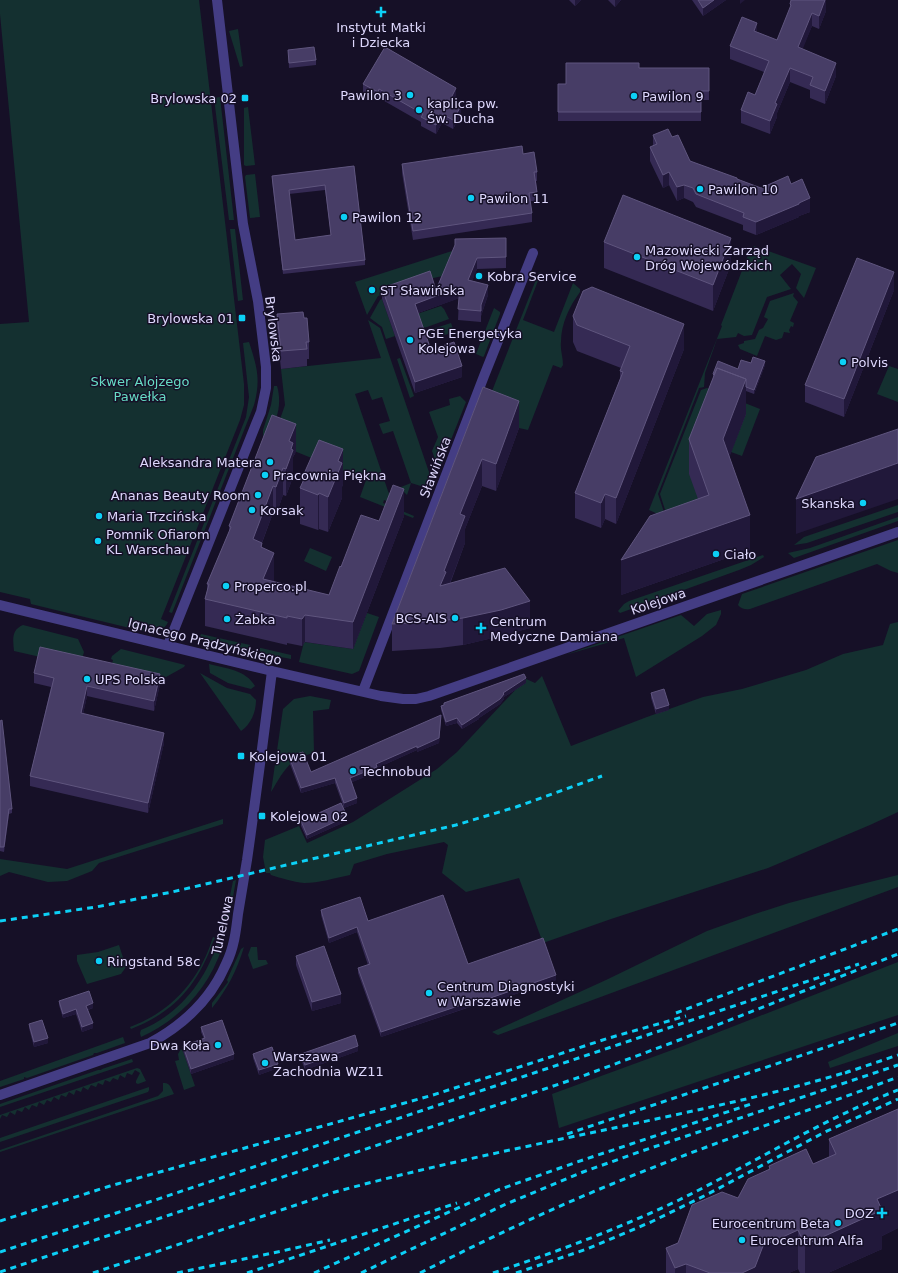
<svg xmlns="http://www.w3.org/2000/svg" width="898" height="1273" font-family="'DejaVu Sans',sans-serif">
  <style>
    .green { fill: #143030 }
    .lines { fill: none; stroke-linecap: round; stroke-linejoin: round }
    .street { stroke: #443d84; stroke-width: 10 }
    .rail { stroke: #0cd0f6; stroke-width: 3; stroke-dasharray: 6 5; stroke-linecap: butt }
    .wall { fill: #352a54; fill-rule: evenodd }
    .shaded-wall { fill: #21183a }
    .building { fill: #473d66; stroke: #5f557e; fill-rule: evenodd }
    .poi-dot { fill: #0cd0f6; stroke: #161027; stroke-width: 1.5 }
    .labels { text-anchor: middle; stroke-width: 3; stroke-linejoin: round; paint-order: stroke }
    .poi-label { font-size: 13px; fill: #ded8fd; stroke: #161027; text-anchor: start }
    .street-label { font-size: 13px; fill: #ded8fd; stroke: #161027 }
    .park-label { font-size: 13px; fill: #66dcc5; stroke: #161027 }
  </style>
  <rect width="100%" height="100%" fill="#161027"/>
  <!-- green -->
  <path class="green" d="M0,0h199l45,384v21l-4,15 -79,199 7,3c-5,11 -15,10 -26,9l-111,-27 -1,-5 -30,-7v-268l29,-2 -29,-308z
    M238,29l5,37 -3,1 -11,-36z
    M220,97l14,123h-5l-15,-122z
    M248,107l7,58 -9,1 -2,-1v-57z
    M255,174l5,43 -10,1 -5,-41 1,-2z
    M230,229h5l8,71 -5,1z
    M754,246l62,22 -12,30 -8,-10 5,-14 -9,-10 -12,11 11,14 -24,8 -15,38 -8,1 -6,-3 -2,4 -19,2 -12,34 -1,14 -5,1 -1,3 -40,103 7,21h-5l-11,-5 73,-184 -1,-1 27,-70h2z
    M452,251l-5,24 -18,4 -51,17 -11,19 -12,-33z
    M539,272l2,1 -18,47 31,12 19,-49 7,6v3c-11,15 -19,32 -19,50 -1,8 2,15 2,23l-2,3 -8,-3 -25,65 -9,-2 -36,-14z
    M794,293l-1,3 5,6 -8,19 4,2 -1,4 -2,-1 -2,4 1,3 -6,-1 -2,6 -6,2 -11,-4 -8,20 -17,-7 -2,-4 6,-2v-2l11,-2 4,-9 4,-2 5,-9 -4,-2 6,-16z
    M382,299l13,37 -9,3 -4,-12 -12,-9 10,-18z
    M441,306l3,3 5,10 -22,8 -5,1 -5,-14z
    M494,308l6,4v2l-16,42 -1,1 -7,-3z
    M368,320l12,8 53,156 -4,11 -6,-2 1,-6 -13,-4 -4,12 -5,-5 -1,-3 10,-4 -18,-52 -10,3 -4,-10 11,-3 -8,-24 -10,3 -4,-10 -13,4 33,97 2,5 11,10 -17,-6 -1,3 31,13 -1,2 -53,-21 6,-17 -94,-38 13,-37 -4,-36 100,-11z
    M451,323l3,9 -25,8 -3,-9z
    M249,342c8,25 12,37 5,63l-82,208 -3,-1 77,-195 3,-20 -6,-54z
    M400,358l14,38 -4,2 -13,-39z
    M889,366l9,3v33l-21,-8z
    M274,386h3c3,9 3,23 -1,32 -3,7 -9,13 -13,19v-7l8,-25z
    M707,388l53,21 -18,47 -11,-4 -10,-47 -12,125 -42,-14 -7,-22 41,-104z
    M460,396l6,6 -27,68 -7,-19 6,-14 -9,-25 21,-7 -1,-6z
    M898,505v7l-91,31 -13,2 10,-8z
    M898,517v4l-104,37 -6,-5 22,-5z
    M898,540v33l-7,-2 -14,-7 -127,45c-4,1 -9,0 -12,-4l4,-11z
    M310,548l22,9 -6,14 -22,-10z
    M763,555l1,2 -13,8 -12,5 -119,43 -2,-2 6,-7 5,-3z
    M721,610v4l-5,11 -14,11 -66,41 -12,-39 -59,17 116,-40 13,11 13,-12z
    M367,613l12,4 -20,54 -7,3 -53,-12 5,-20 49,7z
    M898,622v190l-28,13 -102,43 -157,51 -68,24 -24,-65 -53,14 -24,-19 6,-28 -4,-3 -57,12 -33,10 -4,11c-15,3 -31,8 -46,8 -11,-1 -23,-5 -33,-8l-1,-2h-4l-3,-16 2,-17 34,-14 8,17 46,-21 84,-53 20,-17 61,-65 6,-9 11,5 7,-7 29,70 76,-29 56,-20 39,-8 64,-19 37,-16 40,-9 7,-21z
    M23,625l55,14 6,13 -4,14 -66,-15c-1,-11 -3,-21 9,-26z
    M201,634l49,11v5l-48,-11 -2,-2z
    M260,648h1l30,7v4l-31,-6z
    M121,649l64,16 -1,2 -18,10 -54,-13 1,-4 -2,-1 1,-3z
    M209,664c16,4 37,6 46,22l-4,3 -23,-6 -18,-10z
    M200,673l27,15 23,6 6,6c0,12 -5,24 -15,31z
    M310,696l21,4 -2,9 -16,2 1,41c-5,3 -12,4 -18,8 -11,6 -18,21 -25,32l12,-83 11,-10z
    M223,819v5l-124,39 -7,8 -25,10 -19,1 -39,-10 -9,4v-17l67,10z
    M898,875v12l-400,148 -6,-3 114,-52 101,-49 45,-16 37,-12 53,-14z
    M236,880l-7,40 -3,4 -4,2 2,-15 5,-10 4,-20z
    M213,937l2,1 -2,4c-15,43 -40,71 -82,87l-1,-2c41,-15 70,-47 83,-90z
    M218,941l4,7c-14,41 -42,71 -81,89l-1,-4 1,-3c39,-16 65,-50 77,-89z
    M119,945l7,22 -5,7 -34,10 -10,-23v-6l21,-3z
    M244,947c-7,23 -17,43 -32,61v-5l16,-21 -1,-2 14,-31z
    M251,947h6l1,13h8l2,4 -15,5 -5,-14z
    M898,962v53l-339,113 -7,-34 131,-48z
    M898,1033v13l-68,22 -2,-6z
    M123,1037l2,6 -28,10h-3l-1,2 -66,23 -3,-1v2l-24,8v-6z
    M181,1049l2,2 12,35 -11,4 -9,-29 4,-1 -1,-6z
    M132,1059l1,3 -133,45v-3l98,-34h3l1,-1z
    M137,1068l3,1 6,12 -8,3 -2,-1v-2l4,-8 -5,-3 -3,5 -5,-2 -2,5 -5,-3 -2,5 -5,-2 -3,4 -5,-2 -2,5 -5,-2 -2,4 -5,-2 -3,5 -5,-3 -2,5 -5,-2 -2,5 -5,-3 -3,5 -5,-2 -2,5 -5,-3 -3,5 -4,-2 -3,5 -5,-3 -2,5 -5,-2 -3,5 -4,-3 -3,5 -5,-2 -2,5 -5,-3 -3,5 -5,-2 -2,4v-4z
    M163,1083c7,-1 8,5 11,11l-174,58v-2l158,-54 5,-5z
    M149,1087v3l-1,2 -148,50v-4z"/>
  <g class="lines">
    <!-- street -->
    <path class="street" d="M0,605l272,66 109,25 22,3h13l13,-3 469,-164
      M168,645l88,-221 5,-12 5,-24v-21l-8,-66 -15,-77 -26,-224
      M363,691l121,-315 49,-123
      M0,1095l150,-52c33,-18 61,-44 76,-79 8,-16 10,-33 12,-50 3,-18 6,-36 9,-54 9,-63 17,-126 25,-189"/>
    <!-- rail -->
    <path class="rail" d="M0,921l96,-14 76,-15 284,-67 60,-18 86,-31
      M676,1013l222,-84
      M845,1073l53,-18
      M567,1134l331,-111
      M0,1221l110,-35 323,-91 176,-57 77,-22
      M0,1252l859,-288
      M0,1272l580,-195 94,-35 224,-88
      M93,1273l242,-81c106,-29 214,-50 321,-73 65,-14 130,-28 194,-48
      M177,1273l105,-22 48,-11
      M247,1273l210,-70
      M314,1273l184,-83 79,-28 177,-59
      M361,1273l145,-69 77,-32 56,-20 259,-87
      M420,1273c63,-32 126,-62 192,-89 94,-39 191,-71 286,-107
      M493,1273c63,-21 125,-44 186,-73 73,-36 142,-80 219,-110
      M516,1273l71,-24 64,-27 55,-27 119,-63 73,-33"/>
  </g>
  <!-- wall -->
  <path class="wall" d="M569,0h12l-6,6z
    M608,0h13l-6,7z
    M692,0h34l-23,16z
    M826,0v11l-7,18 -7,-3 -10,23 34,27 -11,28 -15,-6v-8l-20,-8 -13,31v4l-7,17 -29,-11v-13l14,-15 9,-23 -34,-13v-13l27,-14 20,8 13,-31v-5z
    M288,50l28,10v5l-27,3z
    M639,68h70v32h-8v21h-143v-37h8z
    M363,84l93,13 -2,5 7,13 -8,14 -11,-6 -6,11 -15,-8v-4l-42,-24 -1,3 -15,-8z
    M653,135l19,2 18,24 71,27 30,-4 19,28 -11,4v1l-43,18 -13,-5v-5l-47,-18 -3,-5 -9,-4 -7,3 -8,-16 -6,3 -13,-27v-14l3,-1z
    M523,154l14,18v9h-1l1,11v9h-7l2,12v9l-119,18 -11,-67v-9z
    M354,166l11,94v5l-82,9 -11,-93v-5zM325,190l6,45 -36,5 -6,-46z
    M506,238v30l-29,1 -5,12 16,14 -7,21v6l-23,-2 1,-22 -41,15 13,37 31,27 -47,16 -33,-94v-11l54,2 19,-45z
    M604,242l127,22 -18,47 -109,-43z
    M894,290l-50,127 -39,-15v-17z
    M277,314l27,4 5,24v17h-2v7l-26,3 -4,-37z
    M573,316l111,33 -68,175 -11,-5 -4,9 -26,-10v-25l45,-114v-8l1,-3 -44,-17 -4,-9z
    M751,363l14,2 -11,29 -8,-3v23l-17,43 21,93 -129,45 77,-96 -9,-25v-35l24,-60v-5l25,-5z
    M483,387l36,41 -23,63 -14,-5 -17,43v14l-15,41 80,44 -29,8 -38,9 -23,3 -48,3v-27z
    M296,452l-3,5v20l-7,19 -3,-1 -7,20 -3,-2 -11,30v5l12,32v2l55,13 12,-28 38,-46 25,-5 -51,133 -48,-7 -3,4 -15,-3v2l-82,-19v-27l2,-8v-7l22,-52v-6z
    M303,476l40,8 -1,3v11l-14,34 -9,-3 -1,1 -18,-6v-36l3,-7z
    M34,673l126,11 -6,27 -67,-15 -4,18 81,29 -16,70 -118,-27v-10l21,-89 -17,-4z
    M526,683l-22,14v2l-4,5 -21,14v1l-17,10 -5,-6 -11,3 -5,-16v-4l3,-1v-2z
    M651,693l18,17 -13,4 -5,-16z
    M441,720l-2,23 -22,9v-2l-40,18v4l-25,10 5,21 -13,5 -9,-25 -34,10 -11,-29v-5l21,13z
    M0,721l12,88v4l-3,1 -5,38 -4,-1z
    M301,821h46l-40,18 -6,-13z
    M321,910l47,11 100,43 88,16 -77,27 -1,-3 -2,1 -95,32 -23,-64v-5l10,-3 -11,-33 -28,11 -8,-28z
    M296,956l45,47 -29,8 -16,-46z
    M59,1001l34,7 -5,2 5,18 -11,4 -6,-18 -13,4 -4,-13z
    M29,1024l19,19 -14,4 -5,-19z
    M201,1027l33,32 -43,15 -8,-23v-5l21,-7 -3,-7z
    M358,1051l-53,19 -4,-11v-5z
    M253,1054l25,14 -19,7 -6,-17z
    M898,1109v119l-16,8v13l-54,24h-28l-2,-4 -9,4h-123v-25l12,-5 60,-45 31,-28v-4l44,-2 16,-7v-18z"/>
  <!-- shaded-wall -->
  <path class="shaded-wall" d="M575,0h6l-6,6z
    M615,0h6l-6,7z
    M714,0h12l-23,16v-8z
    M740,0h5l-5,4z
    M825,0h1v11l-7,18v-13z
    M812,13v13l-14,35v-14z
    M757,23v13l-3,-5z
    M836,63v13l-11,28v-13z
    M790,68v14l-13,31v4l-7,17v-13l5,-18z
    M456,88v9l-6,12v-9z
    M379,89v9l-1,3v-9z
    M461,106v9l-8,14v-9z
    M442,114v9l-6,11v-9z
    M669,172v13l-6,3v-13z
    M684,185v13l-7,3v-14z
    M810,198v14l-11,4v1l-43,18v-13z
    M731,238v26l-18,47v-26z
    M477,258v11l-9,22v-11z
    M894,272v18l-50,127v-18z
    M488,285v10l-7,21v6v-17z
    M460,287v11l-45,16v-10z
    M684,324v25l-68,175v-26z
    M765,361v4l-11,29v-4z
    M462,366v11l-47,16v-11z
    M746,379v35l-23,60v-35z
    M519,401v27l-23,63v-27z
    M296,424v28l-3,5v20l-7,19v-27l3,-28z
    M343,449v35l-1,3v11l-14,34v-35l10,-36z
    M482,459v27l-17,43v14l-19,50 -6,-7 4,-15 16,-57z
    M898,463v36l-102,35v-35z
    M283,468v27l-7,20v-28z
    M273,486v27l-20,53v-27z
    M404,489v27l-51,133v-27z
    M319,493v36l-1,1v-35z
    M605,494v25l-4,9v-25z
    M750,515v35l-129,45v-35z
    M274,553v27l-11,26v-27z
    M530,601v27l-29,8 -38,9v-27z
    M305,615v27l-3,4v-27z
    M160,674v10l-6,27v-10z
    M526,678v5l-22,14v2l-4,5 -21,14v1l-17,10v-4l41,-32z
    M87,686v10l-6,27v-10z
    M669,705v5l-13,4v-5z
    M441,715l-2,28 -22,9v-4z
    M457,718v5l-11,3v-4z
    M164,733v10l-16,70v-10z
    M417,746v4l-40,18v4l-27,11v-5l26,-14z
    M335,778v5l-34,10v-5z
    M357,798v5l-13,5v-5z
    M9,809v5l-5,38v-5z
    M347,816v5l-40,18v-4z
    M357,927v5l-28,11v-5z
    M556,975v5l-77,27v-5z
    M341,994v9l-29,8v-9z
    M478,999v5l-97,33v-5z
    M93,1003v5l-7,2v-4z
    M76,1009v5l-13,4v-4z
    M93,1023v5l-11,4v-5z
    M48,1038v5l-14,4v-5z
    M358,1046v5l-53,19v-5z
    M234,1054v5l-43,15v-5z
    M278,1064v4l-19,7v-5z
    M898,1190v38l-16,8v13l-54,24h-23v-28l72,-46z
    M798,1230v39l-9,4h-47l21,-27z
    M686,1264v9h-11v-5z"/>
  <!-- building -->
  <path class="building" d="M698,0h16l-11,8z
    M791,0h34l-6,16 -7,-3 -14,34 38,16 -11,28 -15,-6 3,-8 -23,-9 -15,35 2,1 -7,17 -29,-11 7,-18 7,3 14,-34 -39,-15 12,-29 15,6 -3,8 23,9 14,-35 -1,-1z
    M314,47l2,13 -27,3 -1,-13z
    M385,47l71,41 -6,12 11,6 -8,14 -11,-6 -6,11 -15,-8 2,-3 -44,-25 -1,3 -15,-8z
    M566,63h73v5h70v23h-8v21h-143v-28h8z
    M668,129l4,8 6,-2 12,26 47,17v1l24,9 27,-12 3,8 11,-5 8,19 -11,5v1l-43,18 -13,-5 1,-4 -48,-19 -3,-6 -9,-3 -7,2 -8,-15 -6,3 -13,-28 7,-3 -4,-9z
    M522,146l1,8 11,-2 3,20h-3l3,20 -8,1 3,20 -119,18 -11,-67z
    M354,166l11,94 -82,10 -11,-94zM325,185l6,50 -36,5 -6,-50z
    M623,195l108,43 -18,47 -109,-43z
    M506,238v19l-29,1 -9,22 20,5 -7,20v6l-23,-2 2,-22 -45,17 16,46 23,-8 8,24 -47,16 -33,-94 48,-17 6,19 19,-45v-6z
    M857,258l37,14 -50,127 -39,-14z
    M592,287l92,37 -68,174 -11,-4 -4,9 -26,-10 48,-121 -3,-1 10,-25 -53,-21 -4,-9 10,-25z
    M303,312l1,6h3l2,24h-3l1,7 -26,2 -4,-37z
    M753,357l12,4 -11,29 -8,-3v-8l-29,-11 -3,7 -1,-1 5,-13 20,8 3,-9 10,3z
    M717,368l29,11 -23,60 27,76 -129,45 29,-44 59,-21 -20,-56z
    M483,387l36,14 -23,63 -14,-5 -22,55 5,2 -21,55 2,1 -6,14 65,-18 25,33 -29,9 -38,8 -23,3 -48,3z
    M272,415l24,9 -7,17 4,2 -2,6 2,1 -7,19 -3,-1 -7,19 -3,-1 -20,53 9,4 -1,4 13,6 -11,26 66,16 11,-29 1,1 20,-52 18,6 14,-36 11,4 -51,133 -48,-7 -3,4 -15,-3v2l-82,-19 4,-15h-2l24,-57 -2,-1z
    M898,429v34l-102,36 20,-42z
    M319,440l24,9 -5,12 4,2 -14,34 -9,-4 -1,2 -18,-7 5,-11 -2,-1z
    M40,647l120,27 -6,27 -67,-15 -6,27 83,20 -16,70 -118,-27 24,-98 -20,-5z
    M524,674l2,4 -23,15 1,1 -4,5 -21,14v1l-17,11 -5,-7 -11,4 -5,-16 3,-1v-2z
    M664,689l5,16 -13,4 -5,-16z
    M441,715l-2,23 -22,10v-2l-41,18 1,3 -27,11 7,20 -13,5 -9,-25 -34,10 -11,-29 7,-5 6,-2 8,20z
    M2,720l10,89h-3l-5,38h-4v-126z
    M341,803l6,13 -40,19 -6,-14z
    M443,895l25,69 75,-26 13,37 -77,27 -1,-3 -2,1 -95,32 -23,-64 12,-4 -13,-37 -28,11 -8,-28 39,-13 8,24z
    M324,946l17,48 -29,8 -16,-46z
    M89,991l4,12 -7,3 7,17 -11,4 -6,-18 -13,5 -4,-13z
    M42,1020l6,18 -14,4 -5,-18z
    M222,1020l12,34 -43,15 -8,-23 22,-8 -4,-11z
    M355,1035l3,11 -53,19 -4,-11z
    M272,1047l6,17 -19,6 -6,-16z
    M898,1109v81l-21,9 5,11 -77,35 -7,-15 -35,16 -8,21 -13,6h-32l-24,-9 -11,4 -9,-20 12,-5 14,-38 30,-13 16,6 10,-19 22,-10 -1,-3 37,-17 7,15 23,-10 -7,-15z"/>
  <!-- markers -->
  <g class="poi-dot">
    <path d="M379 6h4v4h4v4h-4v4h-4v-4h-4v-4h4z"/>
    <circle cx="410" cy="95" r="4"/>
    <circle cx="634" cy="96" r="4"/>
    <rect x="241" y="94" width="8" height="8" rx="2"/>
    <circle cx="419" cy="110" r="4"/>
    <circle cx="700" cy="189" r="4"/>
    <circle cx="471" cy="198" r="4"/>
    <circle cx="344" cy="217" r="4"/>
    <circle cx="637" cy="257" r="4"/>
    <circle cx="479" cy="276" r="4"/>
    <circle cx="372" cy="290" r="4"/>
    <rect x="238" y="314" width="8" height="8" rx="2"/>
    <circle cx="410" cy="340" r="4"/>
    <circle cx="843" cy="362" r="4"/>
    <circle cx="270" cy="462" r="4"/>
    <circle cx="265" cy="475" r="4"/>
    <circle cx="258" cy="495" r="4"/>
    <circle cx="863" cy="503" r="4"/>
    <circle cx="252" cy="510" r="4"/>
    <circle cx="99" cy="516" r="4"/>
    <circle cx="98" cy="541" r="4"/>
    <circle cx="716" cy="554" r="4"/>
    <circle cx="226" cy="586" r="4"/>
    <circle cx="455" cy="618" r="4"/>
    <circle cx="227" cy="619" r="4"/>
    <path d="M479 622h4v4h4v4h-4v4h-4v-4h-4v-4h4z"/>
    <circle cx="87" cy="679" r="4"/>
    <rect x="237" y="752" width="8" height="8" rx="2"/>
    <circle cx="353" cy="771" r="4"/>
    <rect x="258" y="812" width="8" height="8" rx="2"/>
    <circle cx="99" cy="961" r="4"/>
    <circle cx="429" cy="993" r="4"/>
    <circle cx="218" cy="1045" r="4"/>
    <circle cx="265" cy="1063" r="4"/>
    <path d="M880 1207h4v4h4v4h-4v4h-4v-4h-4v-4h4z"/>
    <circle cx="838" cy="1223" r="4"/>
    <circle cx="742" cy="1240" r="4"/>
  </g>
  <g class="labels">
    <!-- poi labels -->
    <g class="poi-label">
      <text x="381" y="32" text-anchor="middle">Instytut Matki<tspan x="381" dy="15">i Dziecka</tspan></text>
      <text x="402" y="100" text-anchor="end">Pawilon 3</text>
      <text x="642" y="101">Pawilon 9</text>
      <text x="237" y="103" text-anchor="end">Brylowska 02</text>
      <text x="427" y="108">kaplica pw.<tspan x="427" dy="15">Św. Ducha</tspan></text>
      <text x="708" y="194">Pawilon 10</text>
      <text x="479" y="203">Pawilon 11</text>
      <text x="352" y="222">Pawilon 12</text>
      <text x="645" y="255">Mazowiecki Zarząd<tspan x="645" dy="15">Dróg Wojewódzkich</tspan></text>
      <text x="487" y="281">Kobra Service</text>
      <text x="380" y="295">ST Sławińska</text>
      <text x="234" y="323" text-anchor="end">Brylowska 01</text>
      <text x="418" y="338">PGE Energetyka<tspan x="418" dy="15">Kolejowa</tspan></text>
      <text x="851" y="367">Polvis</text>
      <text x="262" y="467" text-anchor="end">Aleksandra Matera</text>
      <text x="273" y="480">Pracownia Piękna</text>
      <text x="250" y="500" text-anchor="end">Ananas Beauty Room</text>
      <text x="855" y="508" text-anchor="end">Skanska</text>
      <text x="260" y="515">Korsak</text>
      <text x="107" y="521">Maria Trzcińska</text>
      <text x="106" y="539">Pomnik Ofiarom<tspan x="106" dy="15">KL Warschau</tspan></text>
      <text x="724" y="559">Ciało</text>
      <text x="234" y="591">Properco.pl</text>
      <text x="447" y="623" text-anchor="end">BCS-AIS</text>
      <text x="235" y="624">Żabka</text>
      <text x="490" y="626">Centrum<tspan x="490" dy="15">Medyczne Damiana</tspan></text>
      <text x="95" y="684">UPS Polska</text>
      <text x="249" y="761">Kolejowa 01</text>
      <text x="361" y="776">Technobud</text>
      <text x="270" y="821">Kolejowa 02</text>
      <text x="107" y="966">Ringstand 58c</text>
      <text x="437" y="991">Centrum Diagnostyki<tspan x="437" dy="15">w Warszawie</tspan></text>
      <text x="210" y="1050" text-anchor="end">Dwa Koła</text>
      <text x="273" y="1061">Warszawa<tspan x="273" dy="15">Zachodnia WZ11</tspan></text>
      <text x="874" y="1218" text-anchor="end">DOZ</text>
      <text x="830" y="1228" text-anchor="end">Eurocentrum Beta</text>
      <text x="750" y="1245">Eurocentrum Alfa</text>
    </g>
    <!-- street labels -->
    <g class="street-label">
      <text transform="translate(274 329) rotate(83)" y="5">Brylowska</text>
      <text transform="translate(435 467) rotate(-69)" y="5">Sławińska</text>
      <text transform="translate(658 601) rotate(-19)" y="5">Kolejowa</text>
      <text transform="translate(205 641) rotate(14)" y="5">Ignacego Prądzyńskiego</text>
      <text transform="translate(222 925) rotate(-78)" y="5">Tunelowa</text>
    </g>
    <!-- park labels -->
    <g class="park-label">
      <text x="140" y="386">Skwer Alojzego<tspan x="140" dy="15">Pawełka</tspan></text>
    </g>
  </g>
</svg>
